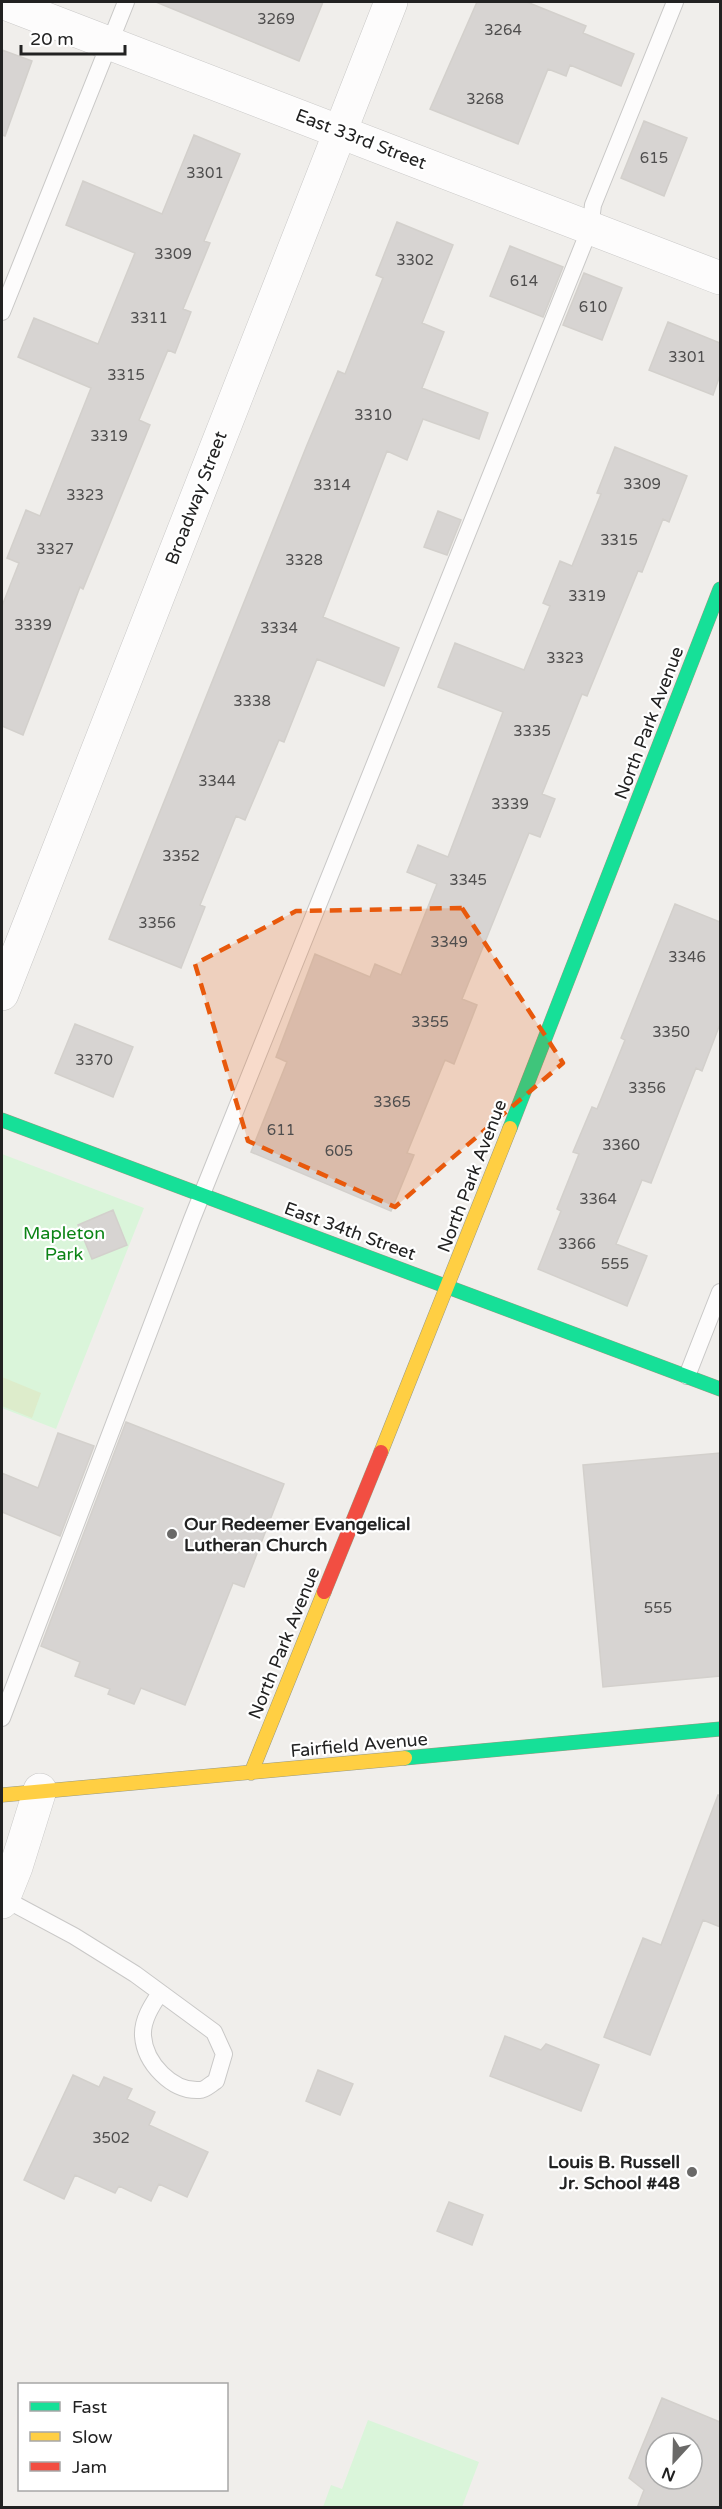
<svg xmlns="http://www.w3.org/2000/svg" width="722" height="2509" font-family="'Varela Round',sans-serif">
  <style>
    .park { fill: #daf5da }
    .garden { fill: #ddeccb }
    .building { fill: #d7d4d2; stroke: #d3d0cc; stroke-width: 1.5; fill-rule: evenodd }
    .lines { fill: none; stroke-linecap: round; stroke-linejoin: round }
    .lane-casing { stroke: #c9c8c7; stroke-width: 18 }
    .street-casing { stroke: #c9c8c7; stroke-width: 34 }
    .fast-casing { stroke: #999a82; stroke-width: 15 }
    .slow-casing { stroke: #999a82; stroke-width: 15 }
    .jam-casing { stroke: #999a82; stroke-width: 15 }
    .lane { stroke: #fdfcfc; stroke-width: 16 }
    .street { stroke: #fdfcfc; stroke-width: 33 }
    .fast { stroke: #16e098; stroke-width: 14 }
    .slow { stroke: #ffcf43; stroke-width: 14 }
    .jam { stroke: #f24e42; stroke-width: 14 }
    .marked { fill: #e8590c; fill-opacity: 0.2; stroke: #e8590c; stroke-width: 4.5; stroke-dasharray: 12 8; stroke-linejoin: round }
    .poi-dot { fill: #6a6968; stroke: #fff; stroke-width: 2 }
    .labels { text-anchor: middle; stroke-width: 4.5; stroke-linejoin: round; paint-order: stroke }
    .number-label { font-size: 15px; fill: #4f4e4e }
    .street-label { font-size: 18px; fill: #222; stroke: #fff }
    .park-label { font-size: 18px; fill: #0c8416; stroke: #fff }
    .poi-label { font-size: 18px; font-weight: bold; fill: #222; stroke: #fff; text-anchor: start }
  </style>
  <rect width="100%" height="100%" fill="#f0eeeb"/>
  <!-- park -->
  <path class="park" d="M2,1154l142,54 -88,221 -54,-21z
    M368,2420l111,42 -17,45h-139l8,-22 11,4z"/>
  <!-- garden -->
  <path class="garden" d="M2,1377l39,16 -9,25 -30,-12z"/>
  <!-- building -->
  <path class="building" d="M156,2h167l-24,59z
    M477,2h50l59,24 -3,7 51,21 -13,32 -51,-21 -4,11 -18,-7 -30,75 -88,-35z
    M2,50l30,11 -27,75 -3,-1z
    M644,121l43,17 -23,58 -43,-18z
    M194,135l46,19 -36,87 6,2 -27,66 8,3 -16,41 -7,-3 -29,70 11,5 -67,164 -3,-2 -57,148 -21,-9v-120l17,-43 -12,-5 19,-48 14,6 51,-128 -73,-31 16,-39 64,26 37,-91 -69,-28 17,-44 79,33z
    M397,222l56,23 -31,78 22,9 -22,56 66,25 -9,26 -56,-20 -16,41 -20,-9 -64,166 76,31 -15,38 -67,-27 -33,83 -5,-2 -34,80 -9,-4 -36,89 5,2 -24,61 -72,-29 198,-494 31,-74 7,3 38,-96 -7,-3z
    M510,246l53,21 -20,50 -53,-21z
    M584,273l38,15 -20,52 -39,-15z
    M668,322l52,21v32l-7,20 -64,-25z
    M615,447l72,29 -18,46 -6,-3 -21,53 -4,-1 -51,125 -5,-2 -40,100 13,5 -15,38 -11,-4 -67,166 15,6 -23,59 -9,-4 -38,93 7,2 -23,56 -140,-59 36,-90 -11,-5 39,-103 55,23 5,-13 26,11 36,-91 -30,-12 11,-27 30,12 55,-145 -65,-25 17,-44 69,27 26,-64 -7,-3 17,-42 12,5 29,-72 -4,-1z
    M438,511l23,9 -14,35 -23,-8z
    M675,904l45,18v102l-18,47 -6,-3 -45,115 -9,-3 -26,64 31,12 -20,50 -89,-37 23,-58 -4,-2 22,-55 -6,-2 19,-45 5,2 28,-69 -4,-2z
    M75,1024l58,23 -20,50 -58,-24z
    M113,1210l14,35 -35,14 -14,-34z
    M126,1422l158,62 -40,103 -11,-4 -48,122 -44,-17 -7,16 -26,-10 2,-5 -35,-13 5,-14 -39,-16z
    M58,1433l36,13 -34,90 -58,-24v-39l36,15z
    M720,1453v223l-117,11 -20,-222z
    M718,1795l2,1v131l-17,-7 -53,135 -46,-18 39,-99 18,7z
    M505,2036l36,14 5,-6 53,21 -18,46 -91,-35z
    M318,2070l35,14 -13,31 -34,-14z
    M73,2075l26,12 5,-10 28,12 -5,10 28,13 -6,13 59,27 -21,45 -28,-13 -8,17 -32,-15 -4,7 -40,-18 -11,24 -40,-19z
    M449,2202l34,13 -11,30 -35,-14z
    M662,2398l58,24v86h-83l7,-18 -15,-12zM656,2443h36v36h-36z"/>
  <g class="lines">
    <!-- lane casing -->
    <g class="lane-casing">
      <path id="lane" d="M2,312l124,-310
        M687,1376l33,-84
        M2,1718l190,-499 398,-991 3,-23 82,-203
        M3,1898l71,38 61,38 79,58 10,22 -8,27c-5,3 -11,9 -16,9 -28,2 -55,-27 -57,-54 -1,-16 9,-31 17,-43"/>
    </g>
    <!-- street casing -->
    <g class="street-casing">
      <path id="street" d="M2,2l718,276
        M2,994l389,-992
        M2,1902l14,-35 24,-77"/>
    </g>
    <!-- fast casing -->
    <g class="fast-casing">
      <path id="fast" d="M2,1120l718,269
        M510,1128l210,-539
        M405,1758l315,-29"/>
    </g>
    <!-- slow casing -->
    <g class="slow-casing">
      <path id="slow" d="M381,1452l129,-324
        M251,1773l73,-181
        M2,1795l403,-37"/>
    </g>
    <!-- jam casing -->
    <g class="jam-casing">
      <path id="jam" d="M324,1592l57,-140"/>
    </g>
    <!-- lane -->
    <use href="#lane" class="lane"/>
    <!-- street -->
    <use href="#street" class="street"/>
    <!-- fast -->
    <use href="#fast" class="fast"/>
    <!-- slow -->
    <use href="#slow" class="slow"/>
    <!-- jam -->
    <use href="#jam" class="jam"/>
  </g>
  <!-- marked area -->
  <path class="marked" d="M462,908l101,155 -168,144 -147,-66 -53,-177 101,-53z"/>
  <!-- markers -->
  <g class="poi-dot">
    <circle cx="172" cy="1534" r="6"/>
    <circle cx="692" cy="2172" r="6"/>
  </g>
  <g class="labels">
    <!-- number labels -->
    <g class="number-label">
      <text x="276" y="24">3269</text>
      <text x="503" y="35">3264</text>
      <text x="485" y="104">3268</text>
      <text x="654" y="163">615</text>
      <text x="205" y="178">3301</text>
      <text x="173" y="259">3309</text>
      <text x="415" y="265">3302</text>
      <text x="524" y="286">614</text>
      <text x="593" y="312">610</text>
      <text x="149" y="323">3311</text>
      <text x="687" y="362">3301</text>
      <text x="126" y="380">3315</text>
      <text x="373" y="420">3310</text>
      <text x="109" y="441">3319</text>
      <text x="642" y="489">3309</text>
      <text x="332" y="490">3314</text>
      <text x="85" y="500">3323</text>
      <text x="619" y="545">3315</text>
      <text x="55" y="554">3327</text>
      <text x="304" y="565">3328</text>
      <text x="587" y="601">3319</text>
      <text x="33" y="630">3339</text>
      <text x="279" y="633">3334</text>
      <text x="565" y="663">3323</text>
      <text x="252" y="706">3338</text>
      <text x="532" y="736">3335</text>
      <text x="217" y="786">3344</text>
      <text x="510" y="809">3339</text>
      <text x="181" y="861">3352</text>
      <text x="468" y="885">3345</text>
      <text x="157" y="928">3356</text>
      <text x="449" y="947">3349</text>
      <text x="687" y="962">3346</text>
      <text x="430" y="1027">3355</text>
      <text x="671" y="1037">3350</text>
      <text x="94" y="1065">3370</text>
      <text x="647" y="1093">3356</text>
      <text x="392" y="1107">3365</text>
      <text x="281" y="1135">611</text>
      <text x="621" y="1150">3360</text>
      <text x="339" y="1156">605</text>
      <text x="598" y="1204">3364</text>
      <text x="577" y="1249">3366</text>
      <text x="615" y="1269">555</text>
      <text x="658" y="1613">555</text>
      <text x="111" y="2143">3502</text>
    </g>
    <!-- street labels -->
    <g class="street-label">
      <text transform="translate(361 139) rotate(21)" y="6">East 33rd Street</text>
      <text transform="translate(196 498) rotate(-69)" y="6">Broadway Street</text>
      <text transform="translate(649 723) rotate(-69)" y="6">North Park Avenue</text>
      <text transform="translate(472 1176) rotate(-69)" y="6">North Park Avenue</text>
      <text transform="translate(350 1231) rotate(20)" y="6">East 34th Street</text>
      <text transform="translate(284 1643) rotate(-68)" y="6">North Park Avenue</text>
      <text transform="translate(359 1745) rotate(-5)" y="6">Fairfield Avenue</text>
    </g>
    <!-- park labels -->
    <g class="park-label">
      <text x="64" y="1239">Mapleton<tspan x="64" dy="21">Park</tspan></text>
    </g>
    <!-- poi labels -->
    <g class="poi-label">
      <text x="184" y="1530">Our Redeemer Evangelical<tspan x="184" dy="21">Lutheran Church</tspan></text>
      <text x="680" y="2168" text-anchor="end">Louis B. Russell<tspan x="680" dy="21">Jr. School #48</tspan></text>
    </g>
  </g>
  <!-- border -->
  <rect width="722" height="2509" fill="none" stroke="#222222" stroke-width="6"/>
  <!-- legend -->
  <rect x="18" y="2383" width="210" height="108" fill="#ffffff" stroke="#a7a7a7" stroke-width="1.5"/>
  <rect x="30" y="2402" width="30" height="9" fill="#16e098" stroke="#a7a7a7" stroke-width="1.5"/>
  <text x="72" y="2413" font-size="18" fill="#222222">Fast</text>
  <rect x="30" y="2432" width="30" height="9" fill="#ffcf43" stroke="#a7a7a7" stroke-width="1.5"/>
  <text x="72" y="2443" font-size="18" fill="#222222">Slow</text>
  <rect x="30" y="2462" width="30" height="9" fill="#f24e42" stroke="#a7a7a7" stroke-width="1.5"/>
  <text x="72" y="2473" font-size="18" fill="#222222">Jam</text>
  <!-- north arrow -->
  <g transform="translate(674 2461) rotate(202)"><circle r="28" fill="#ffffff" stroke="#a7a7a7" stroke-width="1.5"/>
  <path d="M0-4.5L10 22L0 15L-10 22Z" fill="#6a6968"/>
  <text y="-9" font-size="16" font-weight="bold" text-anchor="middle" fill="#222222">N</text>
  </g>
  <!-- scale -->
  <path d="M21 45v9h104v-9" fill="none" stroke="#222222" stroke-width="3"/>
  <text x="30" y="45" font-size="18" fill="#222222" stroke="#ffffff" stroke-width="4.5" paint-order="stroke">20 m</text>
</svg>
